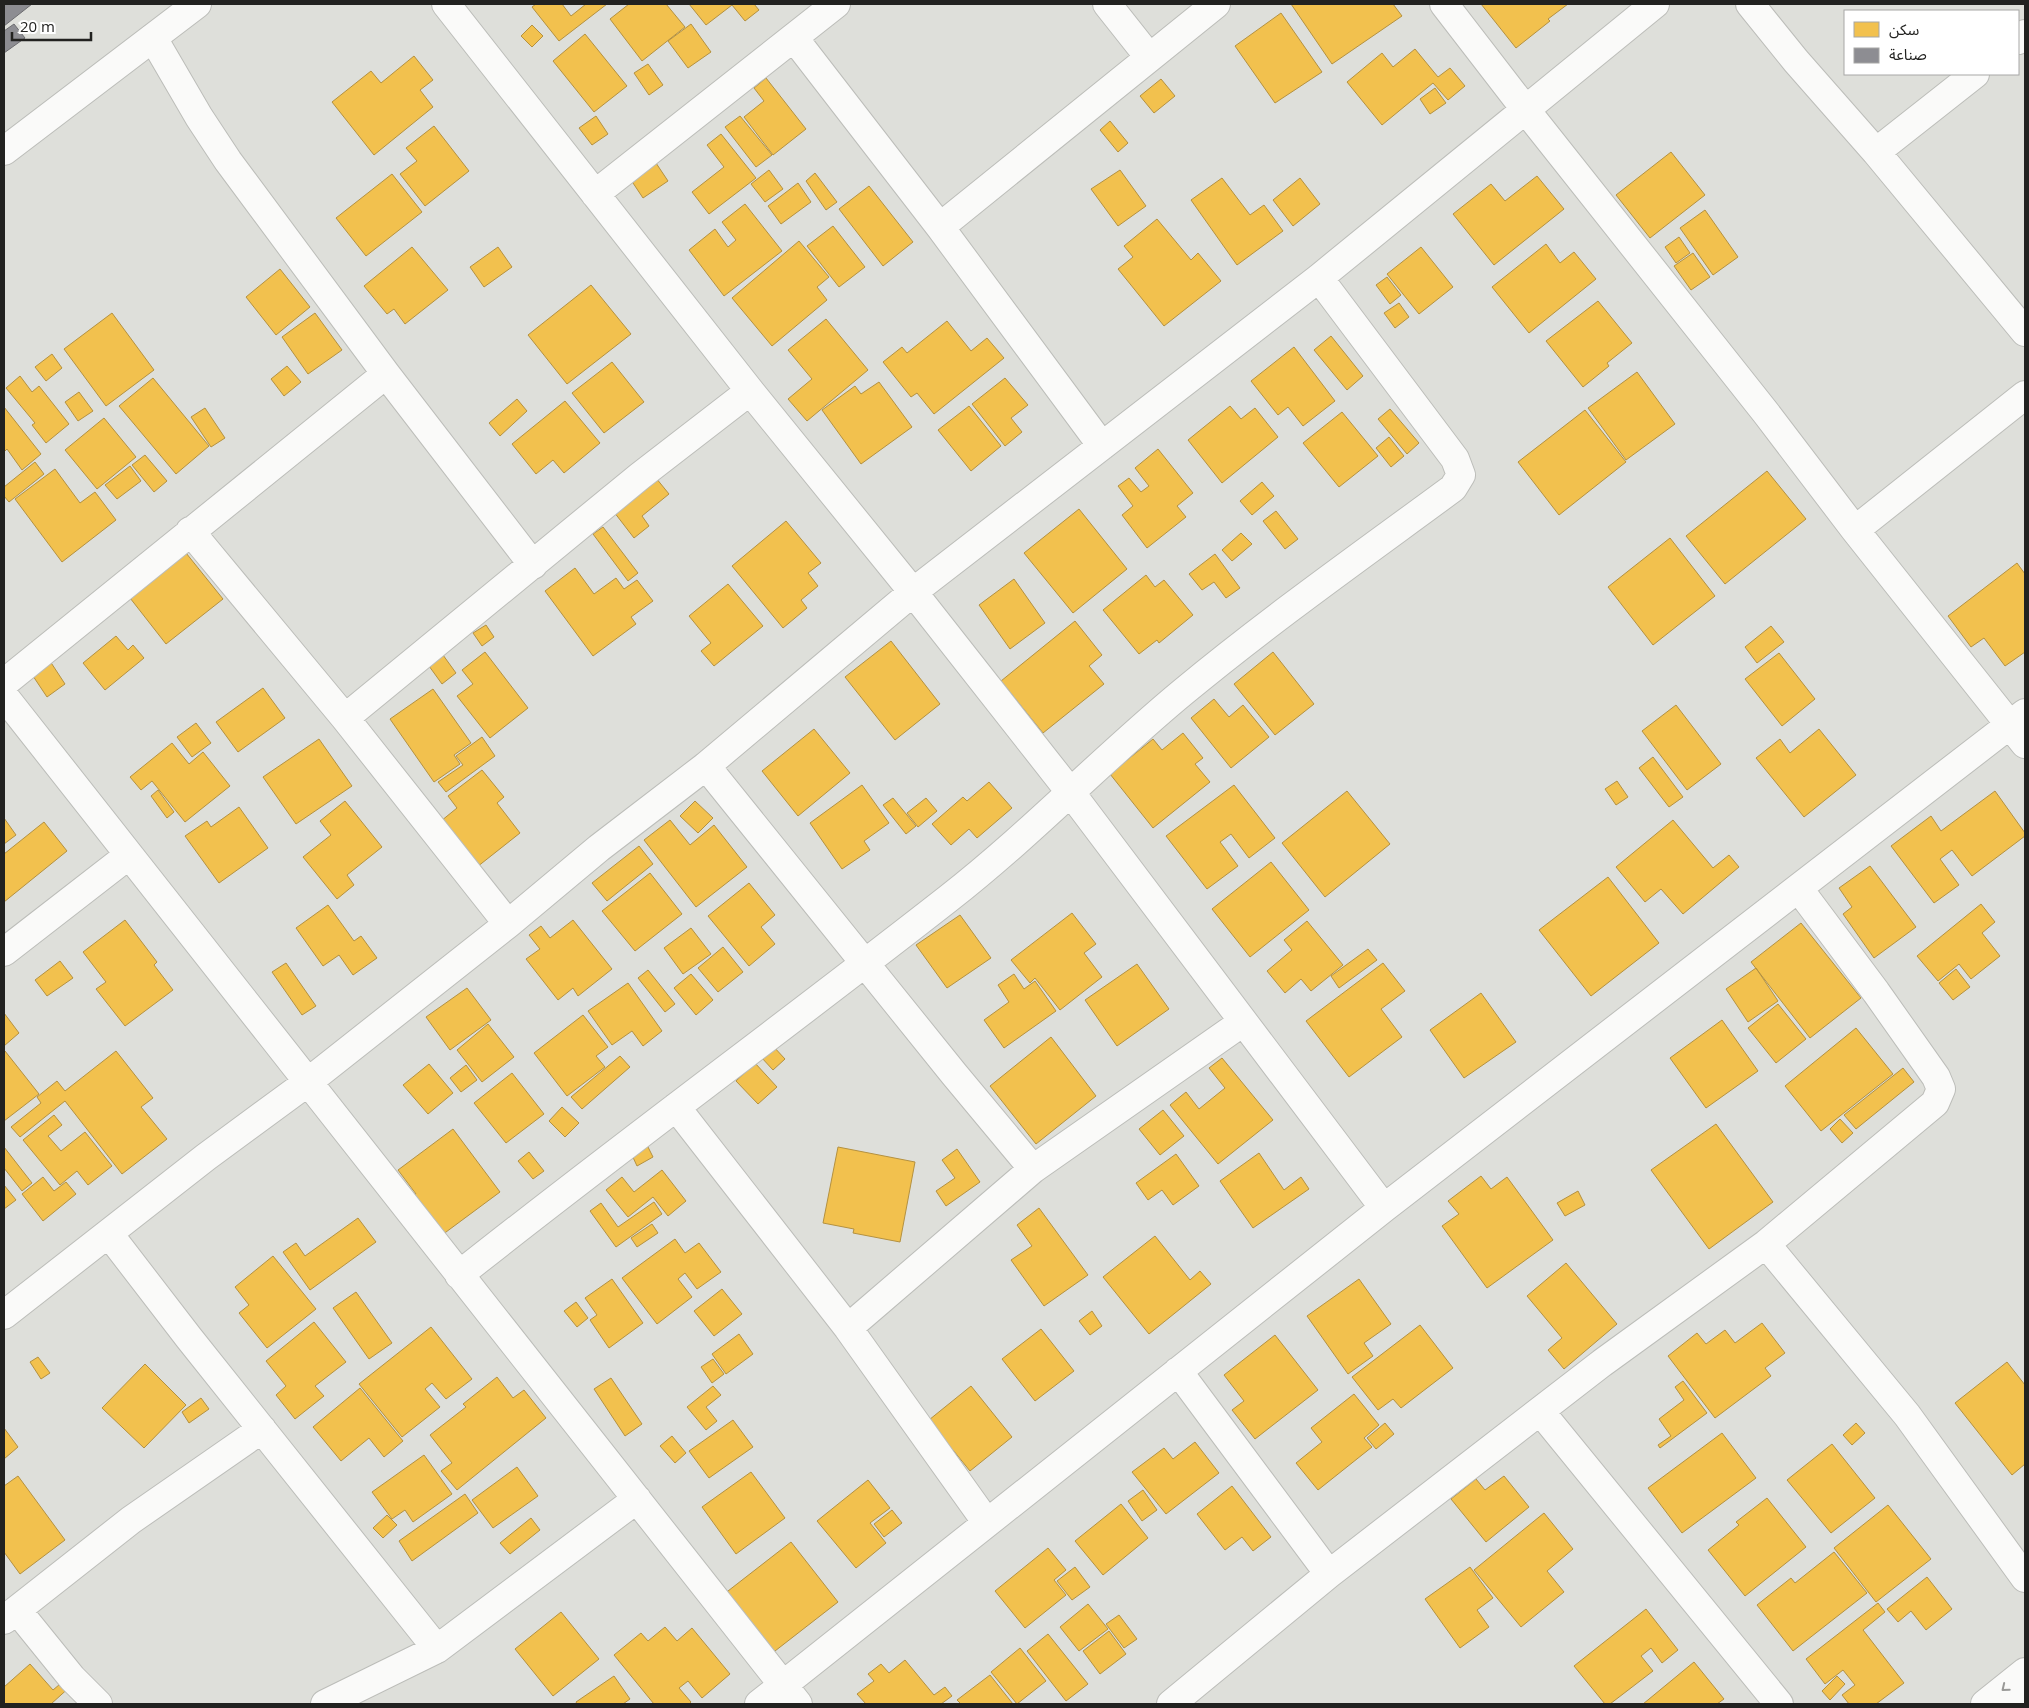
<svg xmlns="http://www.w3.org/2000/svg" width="2029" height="1708" font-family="'Open Sans','Noto Sans Arabic',sans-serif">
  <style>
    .homes { fill: #f2c14e; stroke: #b49140 }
    .industry { fill: #8d8d92; stroke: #6d6d70 }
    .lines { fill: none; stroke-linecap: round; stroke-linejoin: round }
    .minor-casing { stroke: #bcbdb9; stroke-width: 30 }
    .tertiary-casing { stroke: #bcbdb9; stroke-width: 30 }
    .minor { stroke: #fafaf9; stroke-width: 28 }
    .tertiary { stroke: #fafaf9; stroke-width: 28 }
    .oneway { stroke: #999997 }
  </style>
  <rect width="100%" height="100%" fill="#dedfda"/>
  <!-- homes -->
  <path class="homes" d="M536,4h26l9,12 15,-12h21l-48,37 -27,-34z
    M629,4h37l19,23 -43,34 -32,-42z
    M689,4h65l5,6 -14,11 -13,-16 -26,20z
    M1291,4h102l9,12 -70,48z
    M1481,4h87l-20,15 2,2 -34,27z
    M1281,13l41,59 -47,31 -40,-57z
    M691,24l20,28 -23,16 -20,-27z
    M532,25l11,11 -11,11 -11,-11z
    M585,34l42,52 -33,26 -41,-51z
    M1415,49l23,28 12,-9 15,18 -17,14 -15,-17 -51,42 -35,-43 35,-29 11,14z
    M414,56l19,24 -13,10 13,17 -59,48 -42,-53 39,-31 10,12z
    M648,64l15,21 -14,10 -15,-22z
    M766,78l40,51 -33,26 -29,-38 20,-16 -10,-13z
    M1161,79l14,17 -21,17 -14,-17z
    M1435,88l11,15 -16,11 -10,-15z
    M596,116l12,18 -16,11 -13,-17z
    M740,116l32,39 -16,12 -31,-40z
    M1110,121l18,22 -10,9 -18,-22z
    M434,126l35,45 -44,35 -25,-32 17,-13 -11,-13z
    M721,134l35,44 -47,36 -17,-22 32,-25 -17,-22z
    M1671,152l34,43 -55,43 -34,-43z
    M656,163l12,18 -25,17 -12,-18z
    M769,170l14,19 -18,13 -14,-18z
    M1120,170l26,36 -28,20 -27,-37z
    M815,173l22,29 -11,8 -20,-29z
    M392,174l30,38 -56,44 -30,-38z
    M1537,176l27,33 -70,56 -41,-51 38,-30 14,17z
    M1222,178l28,37 14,-10 19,26 -46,34 -46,-65z
    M1300,178l20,26 -27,22 -20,-26z
    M798,183l13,19 -30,22 -13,-18z
    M869,186l44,56 -30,24 -44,-57z
    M745,204l37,47 -58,45 -35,-46 26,-21 13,18 8,-7 -14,-18z
    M1705,210l33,47 -25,18 -33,-47z
    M1157,219l34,41 7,-7 23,28 -57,45 -46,-57 15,-12 -9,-11z
    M833,226l32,41 -26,20 -32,-41z
    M1679,237l11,16 -14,10 -11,-16z
    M799,241l30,36 -12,10 10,13 -55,46 -40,-48z
    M1546,244l14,19 14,-11 22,27 -67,54 -37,-46z
    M412,247l36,43 -43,34 -11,-15 -7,5 -23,-28z
    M498,247l14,20 -28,20 -14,-20z
    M1421,247l32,40 -34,27 -32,-40z
    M1693,253l17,24 -19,13 -17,-24z
    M280,269l30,38 -34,28 -30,-38z
    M1387,277l14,18 -11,9 -14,-19z
    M591,285l40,49 -64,50 -39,-49z
    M1598,301l34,42 -25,20 2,3 -26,21 -37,-46z
    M1399,303l10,14 -14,11 -11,-15z
    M112,313l42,57 -48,36 -42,-57z
    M315,313l27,37 -34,24 -26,-37z
    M826,319l42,51 -61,51 -19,-22 24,-20 -24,-29z
    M947,321l24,30 16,-13 17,20 -70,56 -17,-21 -6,4 -28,-35 19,-15 5,6z
    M1331,336l32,40 -16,14 -33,-40z
    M1294,347l41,54 -32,25 -15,-19 -10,8 -27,-34z
    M52,354l10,14 -16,13 -11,-14z
    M612,362l32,40 -40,31 -32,-40z
    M287,366l14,16 -17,14 -13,-17z
    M1637,372l38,52 -49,36 -38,-52z
    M20,376l12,16 7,-6 30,38 -23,19 -14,-18 3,-2 -29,-35z
    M153,378l56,68 -33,28 -57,-68z
    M1005,378l23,27 -17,13 11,14 -17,14 -33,-42z
    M879,382l33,45 -51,37 -39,-54 33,-24 6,8z
    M79,392l14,19 -15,10 -13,-19z
    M517,399l10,12 -27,25 -11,-13z
    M565,401l35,42 -36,30 -11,-13 -17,14 -24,-30z
    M969,406l32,40 -30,25 -33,-41z
    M1230,406l11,13 14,-11 23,29 -56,46 -34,-43z
    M4,407l37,47 -19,16 -15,-21 -3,3z
    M205,408l20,30 -14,9 -20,-30z
    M1390,409l29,34 -12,11 -29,-35z
    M1585,410l41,52 -67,53 -41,-53z
    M1342,412l36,44 -39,31 -36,-44z
    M104,418l32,39 -39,32 -32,-39z
    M1389,437l15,19 -13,11 -15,-19z
    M1158,449l35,44 -16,13 9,11 -39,31 -25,-33 11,-9 -15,-20 11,-8 12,14 8,-6 -14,-18z
    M145,455l22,26 -13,11 -22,-27z
    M35,462l9,12 -35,28 -5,-6v-9z
    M130,466l11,15 -24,18 -12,-14z
    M55,469l25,34 15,-11 21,28 -54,42 -47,-63z
    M1767,471l39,48 -81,65 -39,-48z
    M656,478l13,16 -27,22 7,10 -15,12 -20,-26z
    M1262,482l12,14 -22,19 -12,-14z
    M1079,509l48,60 -54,44 -49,-60z
    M1276,511l22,28 -13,10 -22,-28z
    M786,521l35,42 -13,10 10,13 -17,14 6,8 -24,20 -51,-62z
    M603,527l35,46 -10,8 -35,-47z
    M1241,533l11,11 -20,17 -10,-11z
    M1670,538l45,58 -62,49 -45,-58z
    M178,543l45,56 -57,45 -43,-55z
    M1215,554l25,34 -14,10 -12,-16 -12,8 -13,-16z
    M2017,563l8,11v78l-20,14 -21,-28 -13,9 -23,-31z
    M575,568l19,26 22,-16 8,11 13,-9 16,21 -22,16 5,7 -43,32 -48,-65z
    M1146,575l9,12 9,-7 29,35 -34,28 -2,-3 -18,14 -36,-44z
    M1014,579l31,44 -35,26 -31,-44z
    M728,584l35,42 -49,40 -13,-15 10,-8 -22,-27z
    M1075,621l27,34 -13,11 15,18 -61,49 -42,-52z
    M486,625l8,12 -12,9 -9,-13z
    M1771,626l13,16 -27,21 -12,-16z
    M116,636l12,14 5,-5 11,13 -39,32 -22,-27z
    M891,641l49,63 -45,36 -50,-63z
    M485,652l43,56 -38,30 -33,-42 16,-12 -11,-14z
    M1273,652l41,52 -39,31 -41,-51z
    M1779,653l36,46 -33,27 -37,-47z
    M46,655l19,29 -18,13 -20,-30z
    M443,655l13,18 -14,11 -13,-18z
    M263,688l22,30 -47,34 -22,-30z
    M433,689l38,54 -17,12 6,9 -26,18 -44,-63z
    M1214,699l15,18 14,-12 26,32 -38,31 -40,-50z
    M1676,705l45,59 -34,26 -45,-59z
    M196,723l15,20 -19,14 -15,-20z
    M814,729l36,44 -52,43 -36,-45z
    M1819,729l37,46 -52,42 -48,-59 24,-19 10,14z
    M1183,733l20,25 -8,6 15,18 -57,46 -43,-54 43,-35 9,11z
    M482,737l13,19 -49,36 -8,-10 25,-17 -7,-9z
    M319,739l33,47 -56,38 -33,-47z
    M172,743l17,21 14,-12 27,34 -45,36 -33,-41 -11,9 -11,-13z
    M1653,757l30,40 -14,10 -30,-39z
    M482,770l22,27 -7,6 23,30 -43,34 -36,-46 16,-13 -9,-12z
    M1617,781l11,16 -12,8 -11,-16z
    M989,782l23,26 -35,30 -8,-9 -18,16 -19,-21 31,-27 4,4z
    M862,785l27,38 -25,18 6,9 -28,19 -32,-46z
    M1234,785l41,53 -26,20 -18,-24 -11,8 18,24 -31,23 -41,-53z
    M158,790l16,22 -7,6 -16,-22z
    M1347,791l43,53 -65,53 -43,-54z
    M1995,791l30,42v3l-53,40 -20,-26 -12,9 19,26 -25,18 -43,-57 40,-30 10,15z
    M893,798l23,28 -10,8 -23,-29z
    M926,798l11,13 -19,16 -11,-14z
    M345,801l37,46 -35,28 7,10 -17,14 -34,-42 28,-22 -11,-14z
    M695,801l18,17 -15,15 -18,-17z
    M239,807l29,41 -49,35 -34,-47 22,-15 4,6z
    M4,818l12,17 -12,9z
    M670,820l20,25 24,-20 33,42 -51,40 -52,-67z
    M1673,820l40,48 16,-13 10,12 -56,47 -22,-25 -16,13 -29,-35z
    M44,822l23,29 -63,51v-48z
    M639,846l14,18 -46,37 -15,-18z
    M1271,862l38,48 -59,47 -38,-48z
    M1870,866l46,61 -42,31 -31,-44 9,-7 -13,-19z
    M650,873l32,41 -47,37 -33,-40z
    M1608,877l51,66 -68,53 -52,-66z
    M749,883l26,32 -14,12 14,17 -26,22 -41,-50z
    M1981,904l14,18 -13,11 18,23 -29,23 -12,-15 -21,17 -21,-25z
    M328,905l26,36 7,-5 16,22 -24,17 -14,-20 -16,11 -27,-38z
    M1072,913l24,31 -12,9 18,24 -42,33 -25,-32 -5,5 -19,-23z
    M960,915l31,43 -44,30 -31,-43z
    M125,920l32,42 -3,3 19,25 -48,36 -29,-37 10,-7 -23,-30z
    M573,920l39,49 -34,27 -5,-8 -15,12 -32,-41 14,-10 -11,-14 12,-9 9,12z
    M1307,921l36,44 -32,26 -10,-12 -16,14 -18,-22 25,-21 -8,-10z
    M1801,923l60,75 -51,40 -59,-76z
    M691,928l20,26 -28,20 -19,-26z
    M723,947l20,25 -25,20 -20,-24z
    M1368,949l9,11 -38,28 -8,-12z
    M60,961l13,17 -26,18 -12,-16z
    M286,963l30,43 -14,9 -30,-43z
    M1383,963l22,28 -24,18 21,28 -53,40 -43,-56z
    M1137,964l32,45 -52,37 -32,-46z
    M1756,968l22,33 -30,21 -22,-33z
    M1956,969l14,18 -17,13 -14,-17z
    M648,970l27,34 -10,8 -27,-34z
    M691,974l22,26 -17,15 -22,-27z
    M1014,974l10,15 11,-8 21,30 -52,37 -20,-28 25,-18 -11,-17z
    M628,983l34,48 -19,15 -11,-15 -20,14 -24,-34z
    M467,988l24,32 -41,30 -24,-33z
    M1481,993l35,49 -52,36 -34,-48z
    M1778,1004l28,35 -30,24 -28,-35z
    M4,1013l15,20 -15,13z
    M583,1015l25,32 -12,9 9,11 -38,29 -33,-43z
    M1722,1020l36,51 -52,37 -36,-50z
    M488,1024l26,33 -32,25 -25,-32z
    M1856,1028l37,46 -72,57 -36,-45z
    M1051,1037l45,59 -60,48 -46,-58z
    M773,1046l12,13 -12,11 -12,-13z
    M5,1051l34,43 -35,27v-69z
    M116,1051l37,47 -12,9 26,32 -45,35 -57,-73 -45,36 -9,-10 30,-24 -4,-6 20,-16 8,10z
    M620,1056l10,11 -48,42 -11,-12z
    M1222,1058l51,62 -55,44 -48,-59 16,-13 13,17 26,-21 -16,-20z
    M755,1063l22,24 -19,17 -22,-23z
    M429,1064l24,29 -25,21 -25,-29z
    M466,1065l11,15 -16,12 -11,-14z
    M1903,1068l11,14 -58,47 -12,-14z
    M512,1073l32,41 -38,29 -32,-40z
    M562,1107l17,16 -14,14 -16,-16z
    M1163,1110l21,26 -24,19 -21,-26z
    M54,1115l8,10 -14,11 13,15 24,-19 27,34 -24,19 -11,-14 -17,14 -37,-45z
    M1840,1119l13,14 -11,10 -12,-14z
    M1716,1124l57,78 -64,47 -58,-79z
    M453,1129l47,63 -58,43 -29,-39 3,-2 -18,-24z
    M647,1145l6,12 -16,9 -6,-13z
    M4,1147l28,36 -10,8 -18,-23z
    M838,1147l77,15 -15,80 -47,-9 1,-4 -31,-6z
    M957,1149l23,33 -34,24 -10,-15 19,-13 -13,-18z
    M529,1152l15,19 -11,8 -15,-18z
    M1259,1153l25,37 17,-13 8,12 -56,39 -33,-47z
    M1176,1154l23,32 -26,19 -11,-15 -14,10 -12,-17z
    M662,1170l24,31 -18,15 -15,-19 -25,20 -22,-27 16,-13 12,15z
    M1481,1176l10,13 16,-12 46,63 -66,48 -45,-62 17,-12 -11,-13z
    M43,1177l11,14 12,-9 10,12 -33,27 -21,-27z
    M4,1185l12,15 -12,9z
    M1578,1191l7,14 -20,11 -8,-13z
    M654,1202l8,12 -46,33 -26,-36 11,-8 17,24z
    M1039,1208l49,67 -44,31 -33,-46 21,-14 -15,-21z
    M358,1218l18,24 -66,48 -27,-38 13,-9 9,13z
    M652,1224l6,9 -21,14 -6,-9z
    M1155,1236l35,44 10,-9 11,13 -62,50 -46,-57z
    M675,1239l10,14 14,-10 22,29 -24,17 -12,-16 -7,6 14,18 -35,27 -35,-46z
    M273,1256l43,53 -49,39 -28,-35 10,-8 -14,-18z
    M1566,1263l51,61 -53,45 -16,-19 14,-12 -35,-42z
    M612,1279l31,44 -34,25 -19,-28 7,-5 -12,-17z
    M1359,1279l32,45 -27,19 9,13 -25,18 -41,-58z
    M722,1289l20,25 -28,22 -20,-25z
    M356,1292l36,51 -23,16 -36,-51z
    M576,1302l12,16 -11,9 -13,-16z
    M1092,1311l10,15 -12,9 -11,-14z
    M314,1322l32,40 -31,24 9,10 -29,23 -19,-24 10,-9 -20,-25z
    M1762,1323l23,30 -20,15 6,8 -56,42 -47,-62 29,-23 9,11 19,-14 10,13z
    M1420,1325l33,43 -52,40 -8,-9 -15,11 -26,-33z
    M431,1327l41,52 -26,20 -14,-16 -7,6 15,18 -38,30 -43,-53z
    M1041,1329l33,42 -39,30 -33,-42z
    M739,1334l14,20 -27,20 -14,-20z
    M1275,1335l43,55 -63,49 -23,-29 12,-9 -20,-26z
    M38,1357l12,16 -9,6 -11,-17z
    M713,1359l11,15 -12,9 -11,-16z
    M2007,1362l18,23v79l-13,11 -57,-72z
    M145,1364l41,41 -42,43 -42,-40z
    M497,1377l16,21 11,-8 22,28 -89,72 -16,-19 11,-8 -22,-28 36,-28 -3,-3z
    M611,1378l31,46 -17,12 -31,-47z
    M1683,1381l24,32 -47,35 -2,-3 13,-9 -12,-17 25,-19 -9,-13z
    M713,1386l8,9 -15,12 11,14 -11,9 -19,-23z
    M971,1386l41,51 -42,34 -17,-21 -5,4 -24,-30z
    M360,1388l43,53 -19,16 -15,-19 -28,23 -28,-34z
    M1354,1394l25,31 -15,13 8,9 -54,43 -22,-27 26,-21 -11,-14z
    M201,1398l8,11 -20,14 -7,-11z
    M733,1420l20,27 -44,31 -20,-27z
    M1385,1423l9,11 -18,15 -9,-11z
    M1856,1423l9,10 -13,12 -9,-10z
    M4,1428l14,19 -14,12z
    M1722,1433l34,45 -74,55 -34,-45z
    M672,1436l14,17 -11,10 -15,-17z
    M1195,1442l24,31 -53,41 -34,-42 32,-24 9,11z
    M1832,1444l43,54 -44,35 -44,-53z
    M424,1455l28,39 -39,28 -8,-12 -13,9 -20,-27z
    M517,1467l21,29 -45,32 -21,-28z
    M751,1472l34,46 -49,36 -34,-47z
    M18,1476l47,64 -45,34 -16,-22v-66z
    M1504,1476l25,31 -43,35 -35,-43 25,-20 9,11z
    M868,1480l22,28 -20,15 16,20 -30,25 -39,-47z
    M1232,1486l39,51 -18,14 -11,-14 -17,13 -28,-36z
    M1143,1490l14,20 -15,11 -14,-20z
    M465,1494l13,19 -66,48 -13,-20z
    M1767,1498l39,49 -61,49 -37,-46 31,-25 -3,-3z
    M1121,1504l27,34 -45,37 -28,-34z
    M1888,1505l43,54 -55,43 -42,-54z
    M892,1510l10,13 -18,14 -10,-13z
    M1544,1513l29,36 -26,22 17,21 -43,35 -47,-57z
    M387,1515l10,10 -14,13 -10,-10z
    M531,1518l9,12 -30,24 -10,-11z
    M791,1542l47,60 -72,56 -47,-60z
    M1048,1548l18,22 -12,10 12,15 -41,33 -30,-37z
    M1834,1552l33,41 -74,58 -36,-46 34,-27 4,5z
    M1075,1567l15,20 -18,13 -15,-19z
    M1470,1567l23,31 -16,12 12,17 -29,21 -35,-49z
    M1927,1577l25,32 -26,21 -15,-19 -13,11 -11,-13z
    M1878,1603l7,9 -22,18 41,53 -28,21h-27l-7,-9 13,-10 -12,-15 -18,14 -19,-25z
    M1088,1604l20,25 -29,22 -19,-24z
    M1646,1609l32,41 -16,13 -11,-15 -10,8 12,15 -43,33h-5l-31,-38z
    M561,1612l38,47 -46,37 -38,-47z
    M1119,1615l18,24 -13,9 -18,-24z
    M665,1627l12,14 15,-13 38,46 -28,24 -14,-17 -9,7 12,14 -2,2h-35l-40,-49 27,-22 7,8z
    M1109,1631l17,23 -26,20 -17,-23z
    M1048,1634l40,50 -22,17 -39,-50z
    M1020,1648l26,33 -29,23 -26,-32z
    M905,1660l29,35 11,-8 7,9 -11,8h-75l-9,-10 17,-13 -6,-7 13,-10 8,9z
    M1694,1662l30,37 -7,5h-74z
    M30,1664l23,26 13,-11 6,6 -21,19h-47v-17z
    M990,1675l23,29h-52l-4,-4z
    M614,1676l16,23 -7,5h-46l-1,-2z
    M1837,1676l8,8 -15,16 -8,-9z"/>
  <!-- industry -->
  <path class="industry" d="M4,4h28l-28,22z
    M14,24l11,14 -21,15v-22z"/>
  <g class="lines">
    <!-- minor casing -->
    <g class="minor-casing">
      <path id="minor" d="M446,4l304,387 163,201 158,201 313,415
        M1107,4l42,53
        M1444,4l81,105 241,304 89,117 170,214
        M1750,4l46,57 80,91 149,180
        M153,38l46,79 29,44 158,213 147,191
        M794,38l146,189 162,219
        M2018,40l7,-6
        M1876,152l99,-78
        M595,194l241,-190
        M940,227l276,-223
        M1855,530l170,-135
        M190,531l155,187 163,206
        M4,683l382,-309
        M4,696l794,1008
        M345,718l295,-242 110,-85
        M706,766l248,308 79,95
        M4,952l125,-97
        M676,1107l172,221 139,195
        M109,1234l80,104 248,311
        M1766,1244l141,171 118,163
        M459,1275c161,-128 328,-250 490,-377 82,-64 154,-140 234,-206 87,-72 179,-137 270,-204l8,-13 -6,-16 -136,-181
        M4,1315l202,-158 102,-75 200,-158 91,-76 107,-82 207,-174 406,-314 336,-274
        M848,1328l185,-159 210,-147
        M1178,1371l151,203
        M1540,1411l239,293
        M17,1610l55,68 26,26
        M4,1620l127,-100 131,-91
        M325,1704l112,-55 200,-150
        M759,1704l625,-496 641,-495
        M1171,1704l158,-130 273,-211 164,-119 169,-141 6,-14 -5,-12 -60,-85 -77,-103"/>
    </g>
    <!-- tertiary casing -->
    <g class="tertiary-casing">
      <path id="tertiary" d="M4,151l193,-147
        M1985,1704l40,-32
        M2022,1704l3,-2"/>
    </g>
    <!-- minor -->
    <use href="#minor" class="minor"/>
    <!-- tertiary -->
    <use href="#tertiary" class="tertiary"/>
  </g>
  <!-- one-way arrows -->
  <defs><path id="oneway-chevron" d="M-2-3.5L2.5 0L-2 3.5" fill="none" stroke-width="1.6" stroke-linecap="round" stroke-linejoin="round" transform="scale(1.25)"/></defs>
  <use class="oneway" href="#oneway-chevron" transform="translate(2005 1688) rotate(141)"/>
  <!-- border -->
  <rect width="2029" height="1708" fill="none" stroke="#222220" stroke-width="10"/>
  <!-- legend -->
  <rect x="1844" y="10" width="175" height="65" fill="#ffffff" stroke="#a7a7a6"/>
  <rect x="1854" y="22" width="25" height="15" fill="#f2c14e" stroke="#a7a7a6"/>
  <text x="1889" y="35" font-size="15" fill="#222220">سكن</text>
  <rect x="1854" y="48" width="25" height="15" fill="#8d8d92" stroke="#a7a7a6"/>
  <text x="1889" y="60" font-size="15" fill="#222220">صناعة</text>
  <!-- scale -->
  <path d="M12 32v8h79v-8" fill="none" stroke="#222220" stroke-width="2.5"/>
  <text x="20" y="32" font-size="15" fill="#222220" stroke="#ffffff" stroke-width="4" paint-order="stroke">20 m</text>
</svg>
